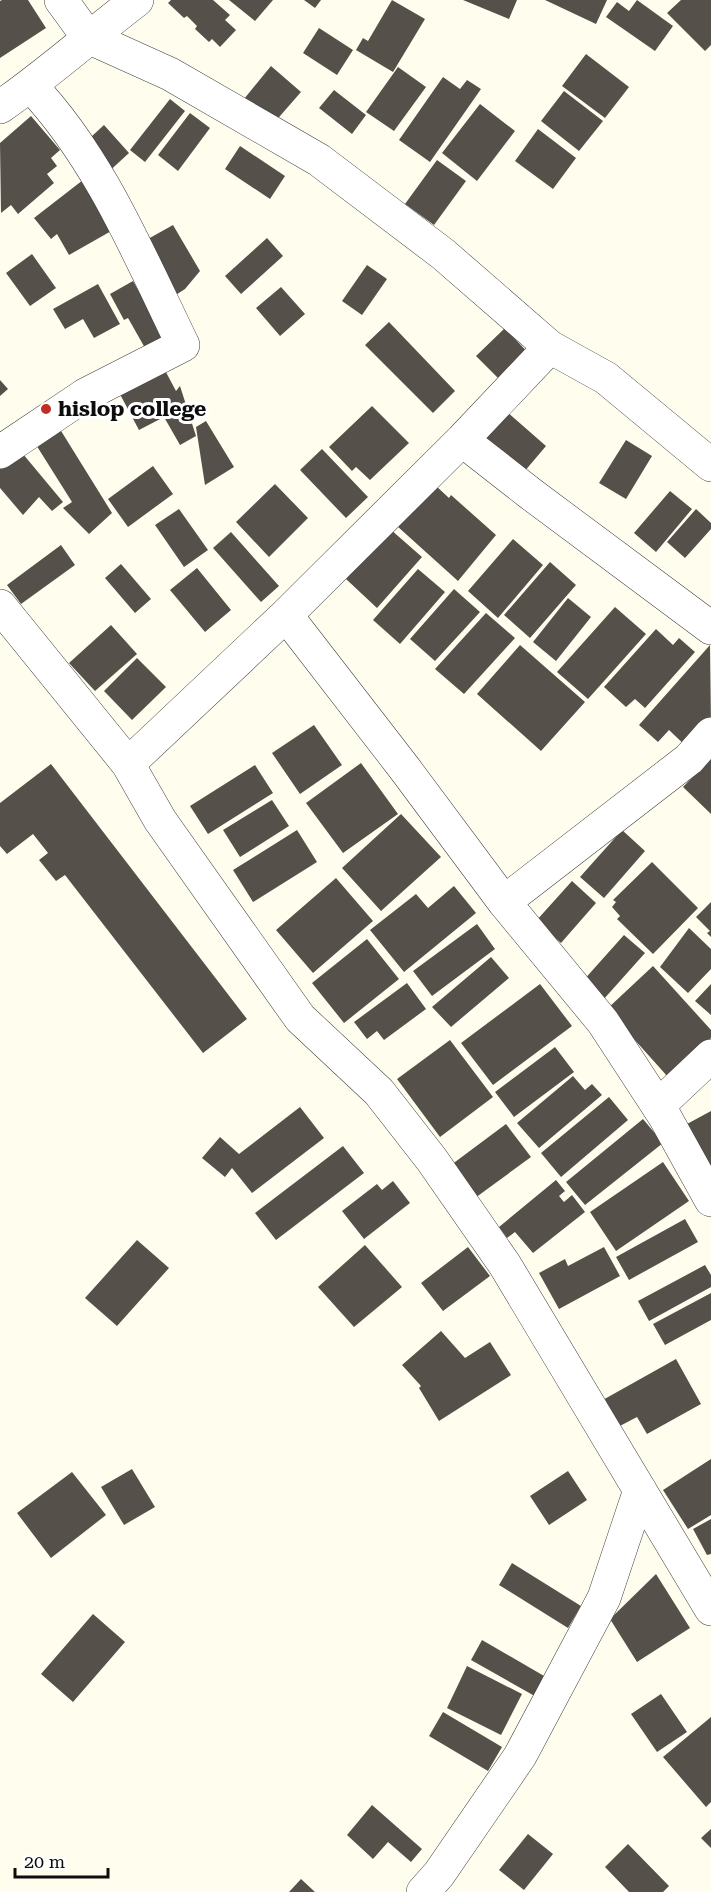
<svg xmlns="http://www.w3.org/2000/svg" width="711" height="1892" font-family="'Roboto Serif',serif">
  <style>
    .building { fill: #56504a }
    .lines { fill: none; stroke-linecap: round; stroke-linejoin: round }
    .street-casing { stroke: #404040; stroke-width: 34 }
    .street { stroke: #fff; stroke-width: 33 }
    .poi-dot { fill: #be2f25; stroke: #fff; stroke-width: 2 }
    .labels { text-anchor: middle; stroke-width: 6; stroke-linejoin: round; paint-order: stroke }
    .poi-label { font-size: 21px; font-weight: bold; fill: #0d0d0d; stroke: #fff; text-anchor: start }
  </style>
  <rect width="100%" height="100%" fill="#fffeee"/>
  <!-- building -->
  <path class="building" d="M2,0h26l18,28 -46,30v-57z
    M171,0h42l17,15 -5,5 11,10 -16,17 -8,-8 -3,3 -14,-13 2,-3 -10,-10 -3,2 -16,-15z
    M229,0h44l-18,21z
    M304,0h17l-6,8z
    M392,0l33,19 -32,53 -37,-22 7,-12 5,3z
    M463,0h54l-8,19z
    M545,0h62l-11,24z
    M637,0l36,26 -18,25 -49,-34 11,-15 12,9z
    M681,0h30v45l-6,6 -38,-38z
    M319,28l34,22 -16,25 -34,-22z
    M586,54l43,33 -24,31 -43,-32z
    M271,66l30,26 -28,32 -29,-25z
    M398,67l28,20 -32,44 -28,-19z
    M443,77l17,12 7,-9 14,9 -51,73 -31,-22z
    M334,90l32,25 -14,19 -33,-26z
    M564,91l39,30 -24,30 -38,-30z
    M170,99l15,12 -40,51 -15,-12z
    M480,104l35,27 -38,50 -35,-28z
    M190,113l20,15 -32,43 -20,-16z
    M31,116l29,34 -9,8 6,8 -10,8 7,9 -36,31 -7,-9 -10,8 -1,-70z
    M104,125l25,28 -25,23 -25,-28z
    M538,129l38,29 -23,31 -38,-28z
    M240,146l45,30 -15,23 -45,-30z
    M437,160l29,21 -32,44 -29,-21z
    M83,180l30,50 -44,25 -12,-21 -6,5 -17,-21z
    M173,225l27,46 -15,18 -14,9 -32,-54z
    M267,238l16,18 -42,38 -16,-18z
    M32,254l24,34 -26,18 -24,-33z
    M367,265l20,14 -25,36 -20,-14z
    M133,281l13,23 25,29 -26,15 -17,-30 -4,2 -14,-26z
    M98,284l22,40 -26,14 -11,-19 -18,10 -12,-20z
    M281,287l24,27 -25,22 -24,-28z
    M389,322l66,69 -22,22 -68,-68z
    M505,328l26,28 -28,27 -27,-27z
    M159,359l17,32 4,-5 16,50 -16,9 -16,-28 -25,13 -25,-47z
    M0,380l8,9 -8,7z
    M372,406l37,37 -39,37 -14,-13 -4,4 -23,-24z
    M507,412l39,34 -22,26 -40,-34z
    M206,421l28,46 -29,18 -9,-58z
    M58,426l54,87 -23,21 -26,-26 9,-6 -39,-62z
    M626,440l26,16 -26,43 -27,-16z
    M18,448l45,54 -11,9 -13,-14 -16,18 -23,-27v-25z
    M322,449l46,48 -22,21 -46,-48z
    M153,466l20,28 -45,33 -20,-28z
    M275,484l33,34 -39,39 -33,-35z
    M435,485l14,13 2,-3 45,40 -38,46 -61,-55z
    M670,491l22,18 -36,43 -22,-19z
    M179,509l29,41 -24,17 -29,-42z
    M696,509l15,14v6l-26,29 -18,-16z
    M390,529l32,28 -45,51 -31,-29z
    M231,532l48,54 -18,16 -48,-54z
    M513,539l30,26 -45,53 -30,-27z
    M61,545l14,20 -54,39 -14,-19z
    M550,562l26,23 -46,53 -26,-23z
    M121,564l30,35 -16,14 -30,-35z
    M197,568l34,42 -26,22 -35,-42z
    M418,569l27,23 -45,52 -27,-24z
    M454,589l26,23 -45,49 -25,-22z
    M568,598l23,19 -35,44 -23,-19z
    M615,607l31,27 -58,65 -31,-27z
    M486,613l29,25 -51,56 -29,-25z
    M111,625l26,29 -42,37 -26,-28z
    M656,629l17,16 6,-7 16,14 -50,56 -10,-9 -9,8 -22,-20z
    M520,645l65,57 -44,49 -64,-57z
    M710,645l1,80 -22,24 -20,-19 -11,12 -19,-17z
    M137,658l29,29 -34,33 -28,-29z
    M314,725l28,40 -42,29 -28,-41z
    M711,758v56l-28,-27z
    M361,763l37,51 -55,39 -37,-50z
    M51,764l196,255 -44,34 -138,-178 -9,6 -17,-21 9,-7 -15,-19 -26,20 -7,-8v-43z
    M255,765l18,28 -65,41 -18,-28z
    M272,800l17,26 -49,31 -17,-27z
    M401,814l40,43 -60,54 -39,-43z
    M297,830l20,32 -64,40 -20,-32z
    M622,830l23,21 -41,47 -24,-21z
    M652,862l46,46 -45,46 -36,-35 3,-3 -8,-9 4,-5 -3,-2z
    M336,878l37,43 -60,52 -37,-43z
    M572,881l24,22 -35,40 -25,-22z
    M454,886l22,27 -72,59 -34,-42 46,-36 12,14z
    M711,902v35l-4,-4 3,-2 -14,-14z
    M477,924l18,25 -63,47 -19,-25z
    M689,928l22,21v20l-23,24 -28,-26z
    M624,935l21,18 -42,47 -21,-18z
    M367,939l32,40 -55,44 -32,-40z
    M491,957l18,21 -58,49 -19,-20z
    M653,966l58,64v8l-43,39 -61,-68z
    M407,983l19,26 -42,31 -7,-9 -10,8 -13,-17z
    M540,984l32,42 -79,59 -32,-42z
    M711,984v31l-16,-14z
    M450,1040l43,57 -53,40 -43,-58z
    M555,1047l19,25 -60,45 -19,-25z
    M573,1076l12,14 7,-6 10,11 -63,53 -22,-25z
    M609,1097l19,23 -67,57 -20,-24z
    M300,1107l24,31 -72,55 -20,-25 -7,9 -23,-19 18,-21 19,17z
    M711,1111v59l-24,-46z
    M643,1119l20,24 -78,62 -19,-23z
    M506,1124l25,33 -56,41 -24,-33z
    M343,1146l21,27 -88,67 -21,-27z
    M663,1162l26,39 -73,50 -26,-39z
    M556,1180l9,11 -6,5 5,6 8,-7 13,17 -52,41 -18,-21 -8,6 -8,-11z
    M393,1181l17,22 -46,36 -22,-28 35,-27 5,6z
    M685,1219l13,23 -69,38 -13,-23z
    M137,1240l32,28 -52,58 -32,-28z
    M365,1245l37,42 -48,40 -36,-40z
    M468,1247l22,29 -47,35 -22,-28z
    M604,1247l16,29 -61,33 -20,-36 26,-14 3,7z
    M705,1265l6,10v12l-62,34 -11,-20z
    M711,1293v27l-46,25 -12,-21z
    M441,1331l24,27 25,-16 21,33 -72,46 -20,-33 2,-2 -19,-21z
    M676,1359l25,45 -54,30 -10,-17 -21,11 -15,-27z
    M711,1459v56l-23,14 -25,-39z
    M132,1469l23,38 -31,18 -23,-38z
    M568,1471l19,29 -38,25 -19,-29z
    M72,1472l34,43 -55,43 -34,-45z
    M711,1519v35l-4,1 -14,-26z
    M512,1563l69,43 -13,22 -69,-43z
    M656,1574l34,54 -53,34 -27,-43z
    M93,1614l32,28 -52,60 -32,-28z
    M482,1640l69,40 -11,19 -69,-39z
    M467,1666l55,28 -21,41 -54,-27z
    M661,1694l26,38 -30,20 -26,-38z
    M443,1712l59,35 -14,24 -59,-35z
    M711,1717v85l-5,5 -43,-50z
    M372,1805l50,44 -11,13 -23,-20 -15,17 -26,-24z
    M711,1829v19l-10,-10z
    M528,1834l25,20 -29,36 -25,-20z
    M628,1844l41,42 -6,6h-34l-24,-25z
    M301,1879l14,13h-26z"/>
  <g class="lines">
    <!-- street casing -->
    <g class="street-casing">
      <path id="street" d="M61,0l27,37 82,37 149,86 124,94 107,93 56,31 105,87
        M0,107c48,-33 91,-72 137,-107
        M462,440l69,54 180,134
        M0,452l85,-57 98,-50c-44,-90 -83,-186 -152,-259
        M0,606l128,158 32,56 140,198 79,74 53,68 73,105 206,344
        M286,615l119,154 99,133 99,120 62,95 46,83
        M128,764l158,-149 176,-175 88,-93
        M504,902l185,-143 22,-25
        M658,1106l53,-50
        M423,1892l16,-18 81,-118 84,-158 36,-108"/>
    </g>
    <!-- street -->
    <use href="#street" class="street"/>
  </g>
  <!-- markers -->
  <circle class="poi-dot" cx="46" cy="409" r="6"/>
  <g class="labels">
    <!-- poi labels -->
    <g class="poi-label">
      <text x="58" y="416">hislop college</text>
    </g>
  </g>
  <!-- scale -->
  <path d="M15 1868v9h93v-9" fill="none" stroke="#0d0d0d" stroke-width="3"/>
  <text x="24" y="1868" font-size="18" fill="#0d0d0d" stroke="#ffffff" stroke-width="4.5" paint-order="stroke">20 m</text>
</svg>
